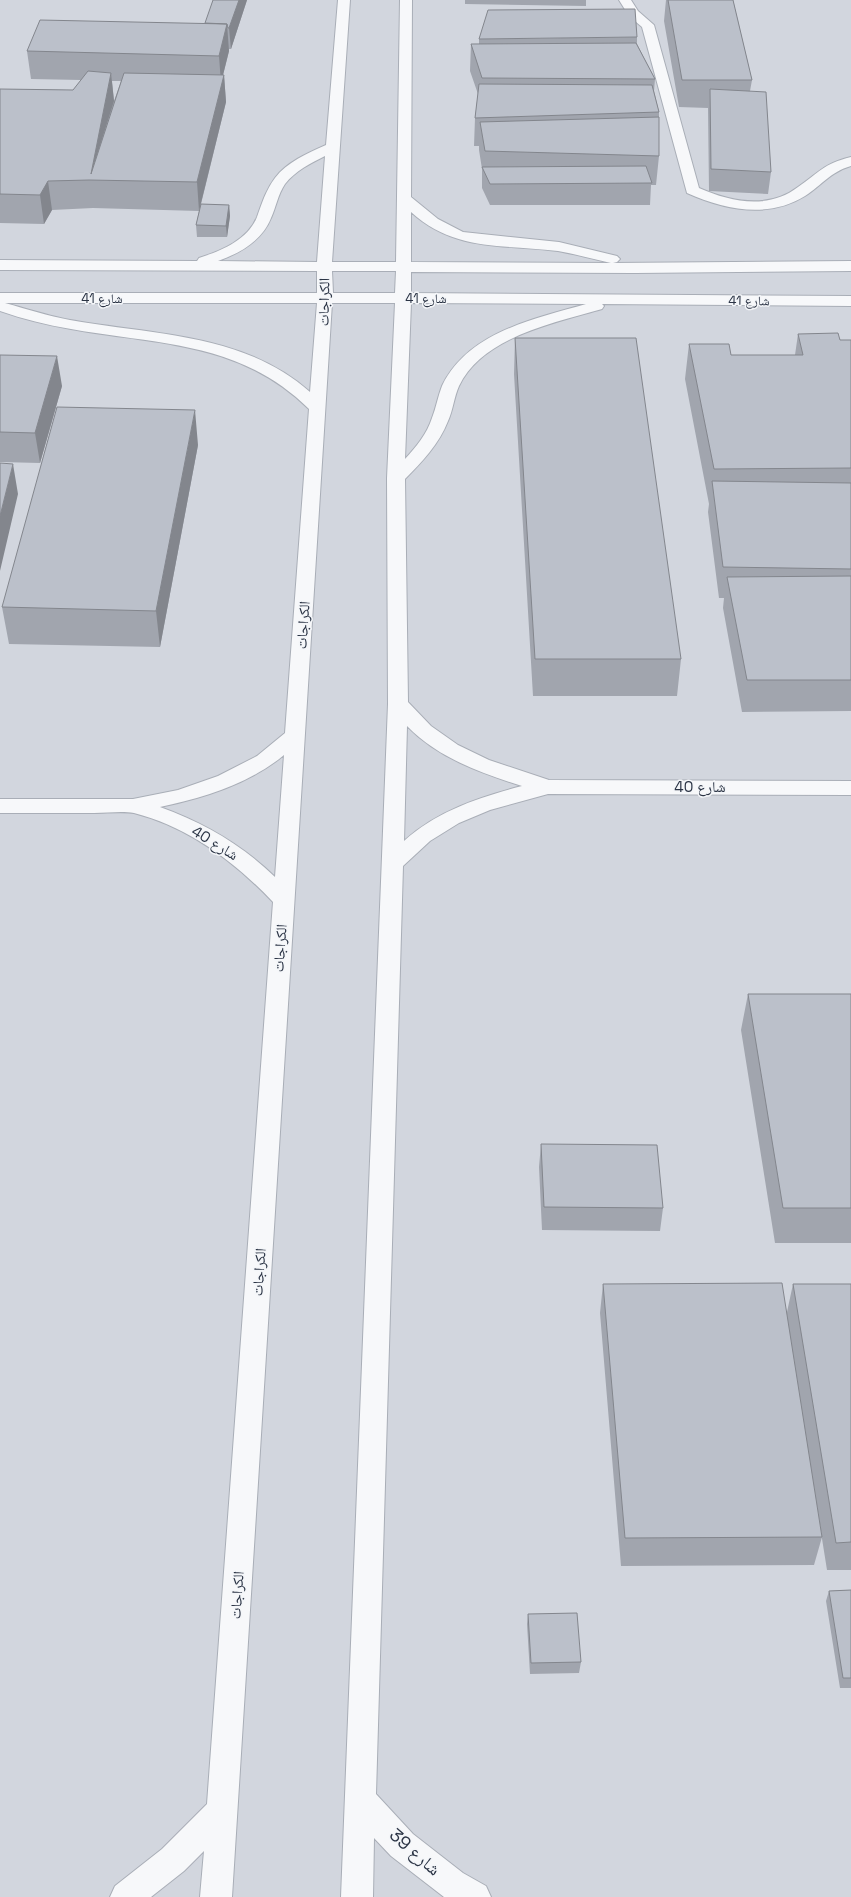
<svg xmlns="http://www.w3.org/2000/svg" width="851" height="1897" font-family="'Space Grotesk','Noto Naskh Arabic',sans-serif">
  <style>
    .built { fill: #d2d6de }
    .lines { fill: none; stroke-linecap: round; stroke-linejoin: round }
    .lane-casing { stroke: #a9aeb7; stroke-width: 2 }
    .street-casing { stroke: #a9aeb7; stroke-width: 2 }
    .lane { fill: #f7f8fa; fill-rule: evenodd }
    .street { fill: #f7f8fa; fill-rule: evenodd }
    .wall { fill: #a1a5ae; fill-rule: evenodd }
    .shaded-wall { fill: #83868d }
    .building { fill: #bbc0ca; stroke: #83868d }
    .labels { text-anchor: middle; stroke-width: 3; stroke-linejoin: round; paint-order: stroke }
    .far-street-label { font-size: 13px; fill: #2b3445; stroke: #f4f6f9 }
    .street-label { font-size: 15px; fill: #2b3445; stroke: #f4f6f9 }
    .near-street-label { font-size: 18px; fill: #2b3445; stroke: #f4f6f9 }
  </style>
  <rect width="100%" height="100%" fill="#e4e7ec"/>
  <!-- built -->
  <path class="built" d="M0,0h851v1897h-851z"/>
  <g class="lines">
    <!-- lane casing -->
    <g class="lane-casing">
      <path id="lane" d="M619,0h12l7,11 16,14 45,163c32,14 69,22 99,-1 22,-15 25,-23 53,-30v9c-21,6 -29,19 -46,30 -37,23 -80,14 -118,-3l-45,-166 -13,-11z"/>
    </g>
    <!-- street casing -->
    <g class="street-casing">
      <path id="street" d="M338,0h12l-18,262h64l4,-262h12l-1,197 27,22 25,13 96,10 58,14 3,3 -3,3 -4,1 238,-2v10l-216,2 -224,-1v21l440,3v10l-249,-2 2,2 -2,3c-48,14 -120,28 -143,77 -5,11 -6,24 -11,35 -9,23 -26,41 -43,58l3,223 23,24 27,19 31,15 60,20 302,1v14l-303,-1 -58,16 -31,13 -29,18 -27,25 -27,928 37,40 50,39 23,13 5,11h-47l-53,-41 -17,-18 -1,59h-32l47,-1193 -1,-226 8,-175h-63l-100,1594h-32l4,-46 -20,20 -33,26h-41l5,-11 47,-37 45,-45 66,-902c-38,-40 -84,-75 -139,-89 -12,-2 -27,0 -40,0 -31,0 -63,0 -94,0v-14h133l45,-9 40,-14 39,-20 28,-23 24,-324c-69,-68 -150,-64 -238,-80 -24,-4 -48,-10 -71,-18v-18h317v-22l-317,-1v-10l197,1 2,-3c22,-7 49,-18 58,-41 5,-14 9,-27 18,-39 12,-16 33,-25 51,-33zM325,156l-8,106 -99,-1c22,-8 44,-20 53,-43 5,-11 7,-24 14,-34 10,-13 26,-21 40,-28zM411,212c44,40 92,32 147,39 17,3 35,8 53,12l-200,-1zM332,271h64l-1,22h-62zM5,303h312l-7,89c-66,-59 -157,-57 -240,-72 -22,-4 -43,-11 -65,-17zM411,303l175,1c-52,15 -118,28 -144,82 -4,10 -6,22 -10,32 -5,16 -16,29 -27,41zM407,726c31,32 74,47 115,60 -42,11 -85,25 -118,55zM284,755l-9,122c-34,-33 -71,-54 -115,-70 43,-9 89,-23 124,-52z"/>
    </g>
    <!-- lane -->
    <use href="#lane" class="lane"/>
    <!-- street -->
    <use href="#street" class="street"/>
  </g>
  <!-- wall -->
  <path class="wall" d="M213,0h34l-16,49h-2v2l-6,24h1l2,27 -25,102 28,1 1,11 -3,21h-30l-1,-12 3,-14 -106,-3 -41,2 -8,14 -44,-1v-134l73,1 8,-10 -50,-1 -4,-28 178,-27zM112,81h9l-7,20z
    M465,0h121v6l-121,-2z
    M666,0h67l19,80 -2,11 21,81 -3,22 -59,-3 -1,-83 -29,-1 -15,-86z
    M637,37v7l18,35 -1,12 5,21v44l-3,29h-5l-1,20h-160l-8,-17v-19l-3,-19v-4h-5l1,-28 3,-24 -8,-23 1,-27h8v-5z
    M798,334l42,6h11v371l-109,1 -19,-104 1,-10h-5l-11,-86 1,-8 -24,-125 4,-35 42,11h64z
    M515,338l166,321 -4,37h-144l-19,-322z
    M0,355l62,31 -22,77 -40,-1z
    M198,445l-38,202 -151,-3 -7,-37z
    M748,994h103v249h-76l-34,-213z
    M541,1144l122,64 -3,23 -118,-1 -3,-63z
    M603,1284l184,28 6,-28h58v286h-24l-15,-94 10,61 -8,28 -193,1 -21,-253z
    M851,1590v98h-11l-14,-87 3,-10z
    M528,1614l53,48 -2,11 -49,1 -3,-50z"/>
  <!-- shaded-wall -->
  <path class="shaded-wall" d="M239,0h8l-16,49 -2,-21z
    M227,24l2,27 -8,32 -2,-27z
    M111,73l3,28 -23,73z
    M224,75l2,27 -27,109 -2,-29z
    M48,181l4,29 -8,14 -4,-29z
    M229,205l1,11 -3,21 -1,-11z
    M57,356l5,30 -22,77 -5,-30z
    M195,410l3,35 -38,202 -4,-36z
    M13,464l5,30 -18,77v-55z"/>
  <!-- building -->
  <path class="building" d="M213,0h26l-10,28h-1l-1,-4 -22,-1z
    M668,0h65l19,80h-70z
    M635,9l2,28 -158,2 9,-29z
    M40,20l187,4 -8,32 -192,-5z
    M636,43l19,36 -173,-1 -11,-34z
    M88,71l23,2 -20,101 33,-101 100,2 -27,107 -108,-2 -41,1 -8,14 -40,-1v-105l73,1z
    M479,84l173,1 7,27 -184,6z
    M710,89l56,3 5,80 -60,-3z
    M659,117v39l-174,-5 -5,-29z
    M646,166l6,17 -162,1 -8,-17z
    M201,204l28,1 -3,21 -30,-1z
    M838,333l2,7h11v128l-137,1 -25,-125h40l2,11h72l-5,-21z
    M515,338h121l45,321h-146z
    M0,355l57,1 -22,77 -35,-1z
    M57,407l138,3 -39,201 -154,-4z
    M0,463l13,1 -13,52z
    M712,481l139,2v86l-128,-2z
    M851,576v104h-104l-20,-103z
    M748,994h103v214h-68z
    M541,1144l116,1 6,63 -119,-1z
    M782,1283l40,254 -197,1 -22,-254z
    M793,1284h58v258l-15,1z
    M851,1590v88h-8l-14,-87z
    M577,1613l4,49 -50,1 -3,-49z"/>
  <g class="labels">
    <!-- far-street labels -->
    <g class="far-street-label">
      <text x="102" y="303">شارع 41</text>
      <text x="426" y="303">شارع 41</text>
      <text transform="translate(749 300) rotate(1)" y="5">شارع 41</text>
    </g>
    <!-- street labels -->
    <g class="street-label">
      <text transform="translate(324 302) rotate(-89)" y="5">الكراجات</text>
      <text transform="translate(303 625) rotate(-86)" y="5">الكراجات</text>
      <text x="700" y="792">شارع 40</text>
      <text transform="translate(215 843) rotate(32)" y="5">شارع 40</text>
      <text transform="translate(280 948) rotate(-86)" y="5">الكراجات</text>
      <text transform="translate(259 1272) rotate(-86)" y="5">الكراجات</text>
      <text transform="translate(237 1595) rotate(-86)" y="5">الكراجات</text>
    </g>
    <!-- near-street labels -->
    <g class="near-street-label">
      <text transform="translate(415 1852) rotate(41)" y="6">شارع 39</text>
    </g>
  </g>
</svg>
